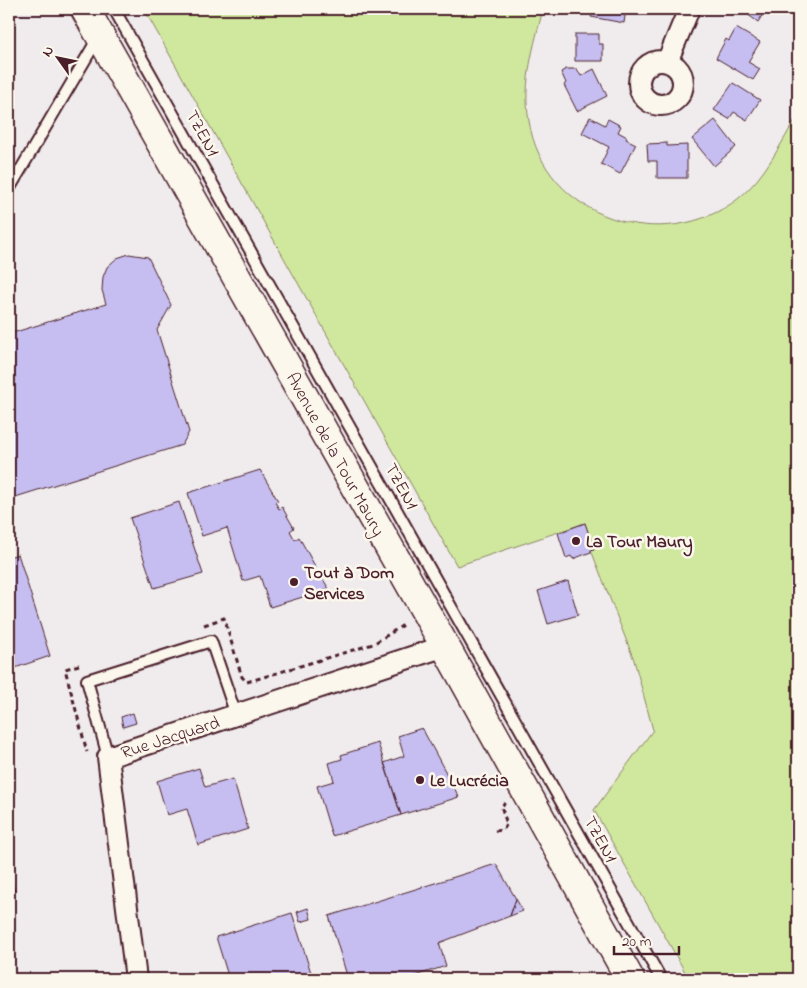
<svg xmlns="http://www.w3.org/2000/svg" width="807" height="988" font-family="'Indie Flower',sans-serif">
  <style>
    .green { fill: #cfe89e; stroke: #8c8464 }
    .building { fill: #c6bef0; stroke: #4a1f2b }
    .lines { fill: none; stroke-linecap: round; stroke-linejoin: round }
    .lane-casing { stroke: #4a1f2b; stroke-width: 14 }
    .street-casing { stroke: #4a1f2b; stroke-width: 24 }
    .secondary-casing { stroke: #4a1f2b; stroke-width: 31 }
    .path { stroke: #4a1f2b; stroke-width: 3; stroke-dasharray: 5 4; stroke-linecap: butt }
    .lane { stroke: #fbf7ec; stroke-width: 10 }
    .street { stroke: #fbf7ec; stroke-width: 20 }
    .secondary { stroke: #fbf7ec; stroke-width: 28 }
    .poi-dot { fill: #4a1f2b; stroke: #fbf7ec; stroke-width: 2 }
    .labels { text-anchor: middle; stroke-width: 5; stroke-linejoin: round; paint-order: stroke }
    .street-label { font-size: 18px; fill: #4a1f2b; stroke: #fbf7ec }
    .poi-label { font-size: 18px; font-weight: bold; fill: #4a1f2b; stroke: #fbf7ec; text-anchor: start }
  </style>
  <rect width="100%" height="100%" fill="#f0eced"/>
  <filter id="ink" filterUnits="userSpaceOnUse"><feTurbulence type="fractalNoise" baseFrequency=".02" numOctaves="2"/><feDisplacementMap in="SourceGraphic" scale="10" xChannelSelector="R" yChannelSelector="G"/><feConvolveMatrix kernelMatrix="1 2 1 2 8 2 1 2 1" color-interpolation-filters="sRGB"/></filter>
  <g filter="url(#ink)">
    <!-- green -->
    <path class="green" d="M144,9h399c-9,37 -21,73 -14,112 15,97 135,136 210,77 26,-21 42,-55 59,-83v864h-109l-95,-169 59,-80 -19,-70 -43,-110 -6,-27 -128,43z"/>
    <!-- building -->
    <path class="building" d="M593,9h33l-2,14 -33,-6z
      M740,9h23l-2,3 2,2 -5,8z
      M736,28l24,14 -12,20 12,7 -7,11 -37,-22 10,-19 3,2z
      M575,34h24v10h4v17h-28z
      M566,69h11l4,7 13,-7 13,27 -30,15 -13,-26 2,-2 -5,-11z
      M733,83l27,17 -13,20 -13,-8 -5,7 -15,-9z
      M590,117l15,8 3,-6 13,7 -3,6 9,5 -1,2 10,5 -16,30 -19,-10 8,-17 -27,-14z
      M715,120l21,27 -22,19 -22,-27z
      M667,143v3l20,-1v33h-30v-17h-9l-1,-17z
      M129,254l19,3 23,48 -14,25 32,102 -7,13 -173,54v-165l97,-30 -4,-14 1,-13 4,-10 10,-9z
      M260,470l18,31 -3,1 4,7 3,-2 12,21 -4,3 5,9 4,-3 17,31 -3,2 4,8 4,-2 8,13 -59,18 -10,-31 -17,5 -16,-53 -25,8 -14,-43z
      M179,502l24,72 -49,14 -24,-70z
      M585,523l9,26 -3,1v2l-18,7 -2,-3 -5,2 -8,-25z
      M18,554l32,102 -41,14v-113z
      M568,581l10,34 -30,9 -10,-33z
      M133,713l3,10 -13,4 -2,-10z
      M422,728l37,69 -58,18 -17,-52 20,-7 -6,-20z
      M378,743l23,72 -69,21 -15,-50 17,-5 -5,-18 13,-4 -1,-4z
      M199,768l6,19 28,-8 15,50 -50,16 -11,-36 -20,6 -10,-34z
      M496,864l20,35 -6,17 -71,27 7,23 -41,13h-57l-19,-63z
      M9,871l6,20 -6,2z
      M516,899l7,12 -13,5z
      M308,908l3,11 -11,3 -3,-10z
      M292,913l21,66h-84l-13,-42z
      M9,915l6,20 -6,2z"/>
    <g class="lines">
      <!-- lane casing -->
      <g class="lane-casing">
        <path id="lane" d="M114,9l547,970
          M11,186l87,-148
          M108,757l-21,-77 124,-39 25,74"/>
      </g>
      <!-- street casing -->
      <g class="street-casing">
        <path id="street" d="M639 83a22 22 0 1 1 44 0a22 22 0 1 1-44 0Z
          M667,62l22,-53
          M136,979l-28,-222 337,-111"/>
      </g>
      <!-- secondary casing -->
      <g class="secondary-casing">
        <path id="secondary" d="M85,9l360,637 185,333"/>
      </g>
      <!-- path -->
      <path class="path" d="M204,625l20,-7 18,59 5,5 126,-38 32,-20
        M79,665l-14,4 22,83
        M495,831l8,-1 4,-6 -6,-18 4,-3"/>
      <!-- lane -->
      <use href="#lane" class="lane"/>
      <!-- street -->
      <use href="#street" class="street"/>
      <!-- secondary -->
      <use href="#secondary" class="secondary"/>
    </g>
  </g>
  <!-- markers -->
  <g class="poi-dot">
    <circle cx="576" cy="541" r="5"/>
    <circle cx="294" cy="582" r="5"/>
    <circle cx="420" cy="780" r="5"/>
  </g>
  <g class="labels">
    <!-- street labels -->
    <g class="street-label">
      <text transform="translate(203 133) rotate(61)" y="6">TZEN1</text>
      <text transform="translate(336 454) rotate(61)" y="6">Avenue de la Tour Maury</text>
      <text transform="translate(402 486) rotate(61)" y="6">TZEN1</text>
      <text transform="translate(170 737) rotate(-18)" y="6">Rue Jacquard</text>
      <text transform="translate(601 839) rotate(61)" y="6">TZEN1</text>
    </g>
    <!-- poi labels -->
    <g class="poi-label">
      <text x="586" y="547">La Tour Maury</text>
      <text x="304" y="578">Tout à Dom<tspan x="304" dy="21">Services</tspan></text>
      <text x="430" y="786">Le Lucrécia</text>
    </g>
  </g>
  <!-- margin -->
  <rect width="807" height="988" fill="none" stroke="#fbf7ec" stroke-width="30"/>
  <rect x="15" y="15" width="777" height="958" fill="none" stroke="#4a1f2b" stroke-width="2" filter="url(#ink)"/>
  <!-- north arrow -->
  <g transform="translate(58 58) rotate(303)" stroke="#fbf7ec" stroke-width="4" paint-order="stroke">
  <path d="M0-4L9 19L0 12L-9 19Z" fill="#4a1f2b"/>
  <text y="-8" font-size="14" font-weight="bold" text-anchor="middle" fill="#4a1f2b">N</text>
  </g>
  <!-- scale -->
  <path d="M614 946v8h65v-8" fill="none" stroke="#4a1f2b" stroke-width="2.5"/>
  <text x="622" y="946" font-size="15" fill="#4a1f2b" stroke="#fbf7ec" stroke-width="4" paint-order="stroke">20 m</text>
</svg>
